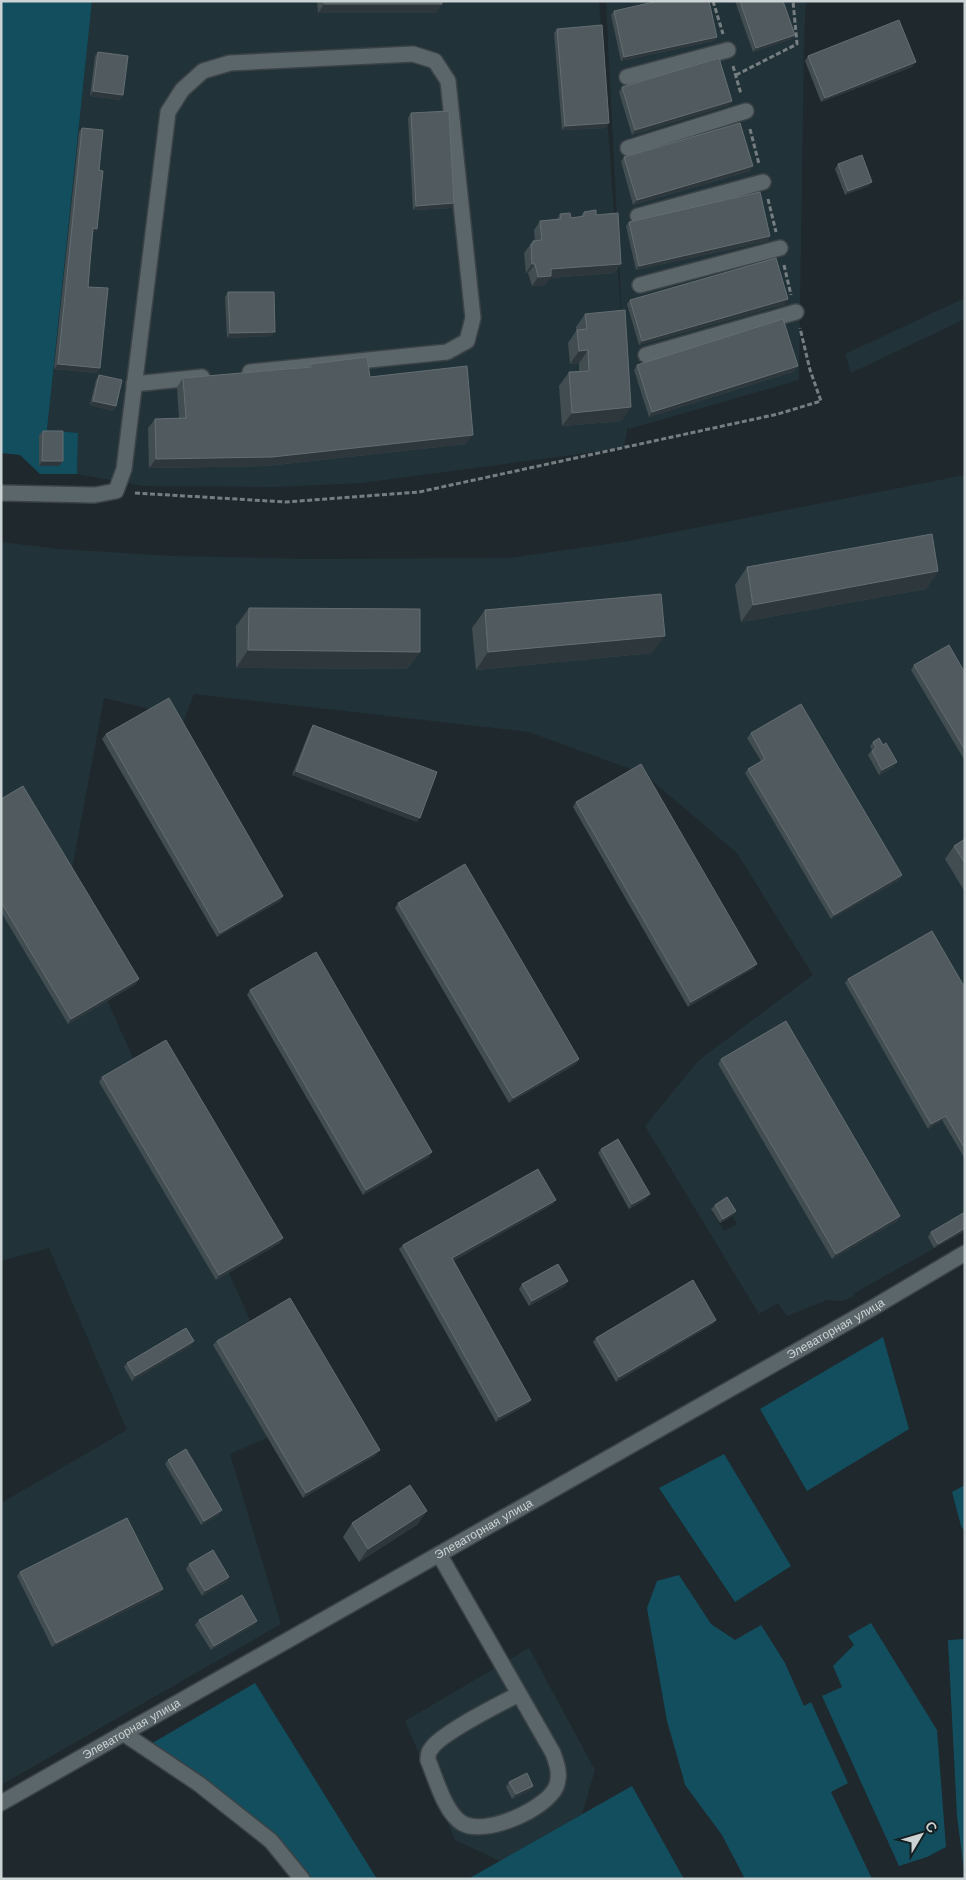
<svg xmlns="http://www.w3.org/2000/svg" width="966" height="1880" font-family="'Work Sans',sans-serif">
  <style>
    .built { fill: #213339; fill-rule: evenodd }
    .green { fill: #134e5f }
    .lines { fill: none; stroke-linecap: round; stroke-linejoin: round }
    .minor-casing { stroke: #3b4346; stroke-width: 18 }
    .path { stroke: #767e81; stroke-width: 3; stroke-dasharray: 5 2.5; stroke-linecap: butt }
    .minor { stroke: #5b666a; stroke-width: 15 }
    .wall { fill: #424d51 }
    .shaded-wall { fill: #2e383c }
    .building { fill: #515b5f; stroke: #646e72 }
    .labels { text-anchor: middle; stroke-width: 5; stroke-linejoin: round; paint-order: stroke }
    .street-label { font-size: 12px; fill: #ccd3d5; stroke: #151f22 }
  </style>
  <rect width="100%" height="100%" fill="#1f282c"/>
  <!-- built -->
  <path class="built" d="M92,1h507l24,340 -17,-340h200l-2,36 -5,343 -170,49 -1,-3 -4,22 -263,35 -86,4 -131,-1 -67,-12 1,-41 -31,-3z
    M965,298v21l-114,54 -6,-19z
    M965,475v756l-112,63 1,2 -4,2 -8,3 -15,-1 -40,16 -9,-13 -19,11 -114,-188 54,-66 114,-85 -76,-122 -93,-79 -115,-42 -335,-38 -11,29 -20,-11 -59,-14 -39,208 232,519 -67,29 51,170 -280,161v-282l126,-73 -78,-182 -48,13v-719l57,7 115,7 134,3 202,-1 114,-16zM724,1202l13,22 -13,7 -13,-21z
    M529,1648l66,122 -13,44 -82,47 -45,-21 -50,-119z"/>
  <!-- green -->
  <path class="green" d="M1,1h91l-45,429 31,3 -1,41h-37l-20,-19 -19,-2z
    M883,1337l26,92 -102,62 -47,-82z
    M724,1454l67,112 -56,36 -76,-114z
    M965,1485v47l-4,-6 -9,-34z
    M679,1575l32,49 24,16 26,-15 24,38 19,43 7,-4 37,81 -17,9 41,87h-127l-23,-44 -37,-50 -2,-8 -16,-56 -20,-113 10,-27z
    M871,1623l66,107 9,117 -19,10 -28,9 -77,-170 20,-9 -9,-21 21,-21 -6,-9z
    M965,1639v239l-8,-62 -9,-176z
    M255,1683l122,196h-70l-163,-131z
    M632,1786l52,93h-216z"/>
  <g class="lines">
    <!-- minor casing -->
    <g class="minor-casing">
      <g id="minor">
        <path d="M627,77l101,-27"/>
        <path d="M628,148l118,-37"/>
        <path d="M638,216l125,-34"/>
        <path d="M640,285l140,-37"/>
        <path d="M646,355l150,-43"/>
        <path d="M134,384l68,-7"/>
        <path d="M1,493l94,2 21,-4 8,-22 44,-357 14,-22 21,-19 27,-8 183,-9 22,7 13,20 25,237 -6,23 -20,11 -197,20"/>
        <path d="M439,1554l114,199c4,11 8,22 3,34 -10,22 -71,50 -94,36 -17,-10 -26,-44 -34,-63 0,-4 0,-8 3,-11 10,-16 69,-45 88,-55"/>
        <path d="M123,1733l76,51 72,57 31,38"/>
        <path id="s1" d="M1,1803l868,-493 96,-57"/>
      </g>
    </g>
    <!-- path -->
    <path class="path" d="M713,1l10,33
      M733,66l8,28
      M736,75l61,-31 -4,-43
      M750,129l9,35
      M768,199l8,33
      M784,265l7,30
      M135,493l151,9 133,-10 359,-78 43,-13 -11,-31 -10,-42"/>
    <!-- minor -->
    <use href="#minor" class="minor"/>
  </g>
  <!-- wall -->
  <path class="wall" d="M317,1h125v3l-7,9h-117z
    M735,1h48l12,34 -4,4 -38,13z
    M614,11l103,26 -4,4 -92,20 -10,-46z
    M557,29l49,99 -44,2 -8,-97z
    M98,52l22,48 -30,-4 5,-40z
    M808,56l104,11 -91,35 -16,-41z
    M622,87l110,14 -3,4 -97,30 -13,-43z
    M411,113l40,95 -38,2 -5,-92z
    M82,128l11,105h-1l-4,54 9,86 -43,-4 25,-237z
    M624,157l126,14 -117,34 -12,-44z
    M838,164l34,18 -4,4 -23,9 -10,-26z
    M584,212l12,3 25,49 -7,9 -64,5 -5,7 -13,1 -4,-13h-2l-2,-20 9,-12h2l-1,-11 6,-9 17,-2 3,-5 11,4 9,-1z
    M629,222l141,14 -3,5 -131,29 -10,-44z
    M228,292l44,44 -45,2 -2,-41z
    M630,300l155,4 -146,41 -12,-41z
    M585,314l37,107 -60,5 -3,-40 10,-14h10v-9l-9,1 -2,-21 8,-12v-4z
    M311,364l59,13 96,67 -200,22 -117,2 -1,-40 7,-9 24,-1 -2,-31 6,-9 126,-11z
    M637,365l158,6 -146,46 -15,-47z
    M99,375l17,31 -3,5 -23,-6 6,-25z
    M43,431l20,30 -4,5h-20v-31z
    M747,567l191,4 -12,18 -185,33 -6,-37z
    M249,608l171,44 -13,17 -171,-1v-42z
    M485,610l167,43 -176,17 -4,-42z
    M914,665l51,8v88l-54,-91z
    M313,725l104,97 -125,-47 18,-45z
    M751,733l151,142 -3,5 -68,39 -86,-146 3,-4 13,-8 -14,-23z
    M106,734l177,162 -3,5 -63,36 -115,-198z
    M873,742l10,3 14,17 -4,5 -14,8 -11,-20 4,-5 -2,-4z
    M1,799l135,185 -68,40 -67,-112z
    M576,802l178,166 -66,39 -115,-200z
    M965,839v53l-20,-33 9,-13z
    M398,903l181,156 -3,5 -67,39 -114,-195z
    M848,979l117,9v171l-23,-39 -14,9 -83,-146z
    M250,990l179,167 -66,38 -116,-200z
    M721,1059l179,157 -3,5 -65,38 -114,-195z
    M102,1077l178,166 -64,37 -117,-198z
    M601,1149l45,50 -17,10 -31,-56z
    M553,1204l-100,57 78,139 -3,4 -32,18 -97,-173 4,-4z
    M715,1205l21,6 -4,5 -12,7 -9,-14z
    M965,1212v19l-31,17 -6,-11 3,-5z
    M568,1281l-3,5 -36,20 -10,-17 3,-5z
    M716,1320l-3,4 -97,58 -23,-40 3,-4z
    M194,1341l-4,5 -58,35 -8,-14 3,-4z
    M217,1341l159,114 -73,43 -90,-153z
    M168,1460l51,55 -18,10 -36,-61z
    M352,1523l66,1 -59,38 -16,-25z
    M189,1564l40,13 -3,5 -24,14 -16,-27z
    M20,1572l140,22 -108,53 -35,-71z
    M199,1620l58,1 -3,4 -43,25 -16,-25z
    M509,1782l24,4 -3,4 -18,9 -6,-12z"/>
  <!-- shaded-wall -->
  <path class="shaded-wall" d="M201,1h59v1h-60z
    M324,4h118l-7,9h-117z
    M795,35l-4,4 -38,13 3,-4z
    M717,37l-4,4 -92,20 3,-4z
    M916,62l-4,5 -91,35 4,-4z
    M93,91l30,4 -3,5 -30,-4z
    M732,101l-3,4 -97,30 3,-5z
    M609,123l-3,5 -44,2 3,-4z
    M753,166l-3,5 -117,34 4,-5z
    M872,182l-4,4 -23,9 3,-4z
    M454,203l-3,5 -38,2 3,-4z
    M93,228l4,1 -4,4h-4z
    M770,236l-3,5 -131,29 3,-4z
    M532,264h3l-7,9h-2z
    M621,264l-7,9 -64,5 -5,7 -13,1 6,-9 13,-8z
    M788,299l-3,5 -146,41 3,-4z
    M275,332l-3,4 -45,2 3,-5z
    M588,350l-9,13 -9,1 9,-13z
    M58,364l42,4 -3,5 -43,-4z
    M798,366l-3,5 -146,46 3,-5z
    M93,401l23,5 -3,5 -23,-6z
    M631,407l-9,14 -60,5 10,-13z
    M473,435l-7,9 -200,22 -117,2 7,-9z
    M42,461h21l-4,5h-20z
    M938,571l-12,18 -185,33 12,-17z
    M665,636l-13,17 -176,17 12,-18z
    M248,650l172,2 -13,17 -171,-1z
    M897,762l-4,5 -14,8 3,-5z
    M296,771l124,47 -3,4 -125,-47z
    M902,875l-3,5 -68,39 3,-4z
    M283,896l-3,5 -63,36 3,-4z
    M757,964l-3,4 -66,39 3,-5z
    M139,979l-3,5 -68,40 3,-5z
    M579,1059l-3,5 -67,39 4,-5z
    M946,1116l-4,4 -14,9 3,-5z
    M432,1152l-3,5 -66,38 3,-5z
    M650,1194l-4,5 -17,10 3,-5z
    M556,1200l-3,4 -104,59 3,-5z
    M736,1211l-4,5 -12,7 3,-4z
    M900,1216l-3,5 -65,38 4,-5z
    M965,1228v3l-31,17 4,-4z
    M283,1238l-3,5 -64,37 3,-5z
    M568,1281l-3,5 -36,20 3,-5z
    M716,1320l-3,4 -97,58 3,-5z
    M194,1341l-4,5 -58,35 3,-5z
    M531,1400l-3,4 -32,18 3,-5z
    M380,1450l-4,5 -73,43 3,-5z
    M222,1510l-3,5 -18,10 3,-4z
    M427,1511l-9,13 -59,38 9,-13z
    M229,1577l-3,5 -24,14 3,-5z
    M163,1589l-3,5 -108,53 4,-4z
    M257,1621l-3,4 -43,25 3,-4z
    M533,1786l-3,4 -18,9 4,-5z"/>
  <!-- building -->
  <path class="building" d="M324,1h118v3h-118z
    M658,1h51l8,36 -93,20 -10,-46z
    M740,1h43l12,34 -39,13z
    M899,20l17,42 -91,36 -17,-42z
    M602,25l7,98 -44,3 -8,-97z
    M98,52l30,4 -5,39 -30,-4z
    M719,58l13,43 -97,29 -13,-43z
    M449,111l5,92 -38,3 -5,-93z
    M740,123l13,43 -116,34 -13,-43z
    M82,128l21,2 -4,40 4,1 -6,58 -4,-1 -5,59 20,1 -8,80 -42,-4z
    M862,155l10,27 -24,9 -10,-27z
    M760,192l10,44 -131,30 -10,-44z
    M596,210v5l22,-2 3,51 -70,5v7l-13,1 -3,-13h-3l-1,-20h2v-3l9,-1 -2,-19 21,-2 -1,-5 10,-1 1,5 7,-1 6,-1v-4z
    M776,258l12,41 -146,42 -12,-41z
    M228,292h46l1,40 -45,1z
    M625,310l6,97 -59,6 -3,-41 20,-1 -1,-21 -9,1 -2,-21 10,-1 -2,-15z
    M783,319l15,47 -146,46 -15,-47z
    M367,357l3,20 97,-11 6,69 -201,22 -116,2 -1,-40 31,-1 -3,-40 128,-11v-3z
    M99,375l23,5 -6,26 -23,-5z
    M43,431h20v30h-21z
    M932,534l6,37 -185,34 -6,-38z
    M661,594l4,42 -177,16 -3,-42z
    M249,608l171,1v43l-172,-2z
    M949,645l16,28v77l-51,-85z
    M169,698l114,198 -63,37 -114,-199z
    M801,704l101,171 -68,40 -86,-146 17,-10 -14,-26z
    M313,725l124,47 -17,46 -124,-47z
    M879,738l4,7 3,-2 11,19 -15,8 -10,-19 4,-3 -3,-6z
    M641,764l116,200 -66,38 -115,-200z
    M23,786l116,193 -68,40 -70,-117v-103z
    M965,839v24l-11,-17z
    M465,864l114,195 -66,39 -115,-195z
    M932,931l33,57v161l-19,-33 -15,8 -83,-145z
    M316,952l116,200 -66,38 -116,-200z
    M786,1021l114,195 -64,38 -115,-195z
    M166,1040l117,198 -64,37 -117,-198z
    M618,1139l32,55 -18,10 -31,-55z
    M538,1169l18,31 -104,58 79,142 -32,17 -96,-172z
    M727,1197l9,14 -13,8 -8,-14z
    M965,1212v16l-27,16 -7,-12z
    M558,1264l10,17 -36,20 -10,-17z
    M693,1280l23,40 -97,57 -23,-39z
    M290,1298l90,152 -74,43 -89,-152z
    M186,1328l8,13 -59,35 -8,-13z
    M186,1449l36,61 -18,11 -36,-61z
    M410,1485l17,26 -59,38 -16,-26z
    M127,1518l36,71 -107,54 -36,-71z
    M213,1550l16,27 -24,14 -16,-27z
    M242,1595l15,26 -43,25 -15,-26z
    M527,1773l6,13 -17,8 -7,-12z"/>
  <g class="labels">
    <!-- street labels -->
    <g class="street-label">
      <text dy="4" stroke="none"><textPath href="#s1" startOffset="960">Элеваторная улица</textPath></text>
      <text dy="4" stroke="none"><textPath href="#s1" startOffset="555">Элеваторная улица</textPath></text>
      <text dy="4" stroke="none"><textPath href="#s1" startOffset="150">Элеваторная улица</textPath></text>
    </g>
  </g>
  <!-- border -->
  <rect width="966" height="1880" fill="none" stroke="#ccd3d5" stroke-width="5"/>
  <!-- north arrow -->
  <g transform="translate(921 1835) rotate(52)" stroke="#151f22" stroke-width="4" paint-order="stroke">
  <path d="M0-4L9 19L0 12L-9 19Z" fill="#ccd3d5"/>
  <text y="-8" font-size="14" font-weight="bold" text-anchor="middle" fill="#ccd3d5">С</text>
  </g>
</svg>
